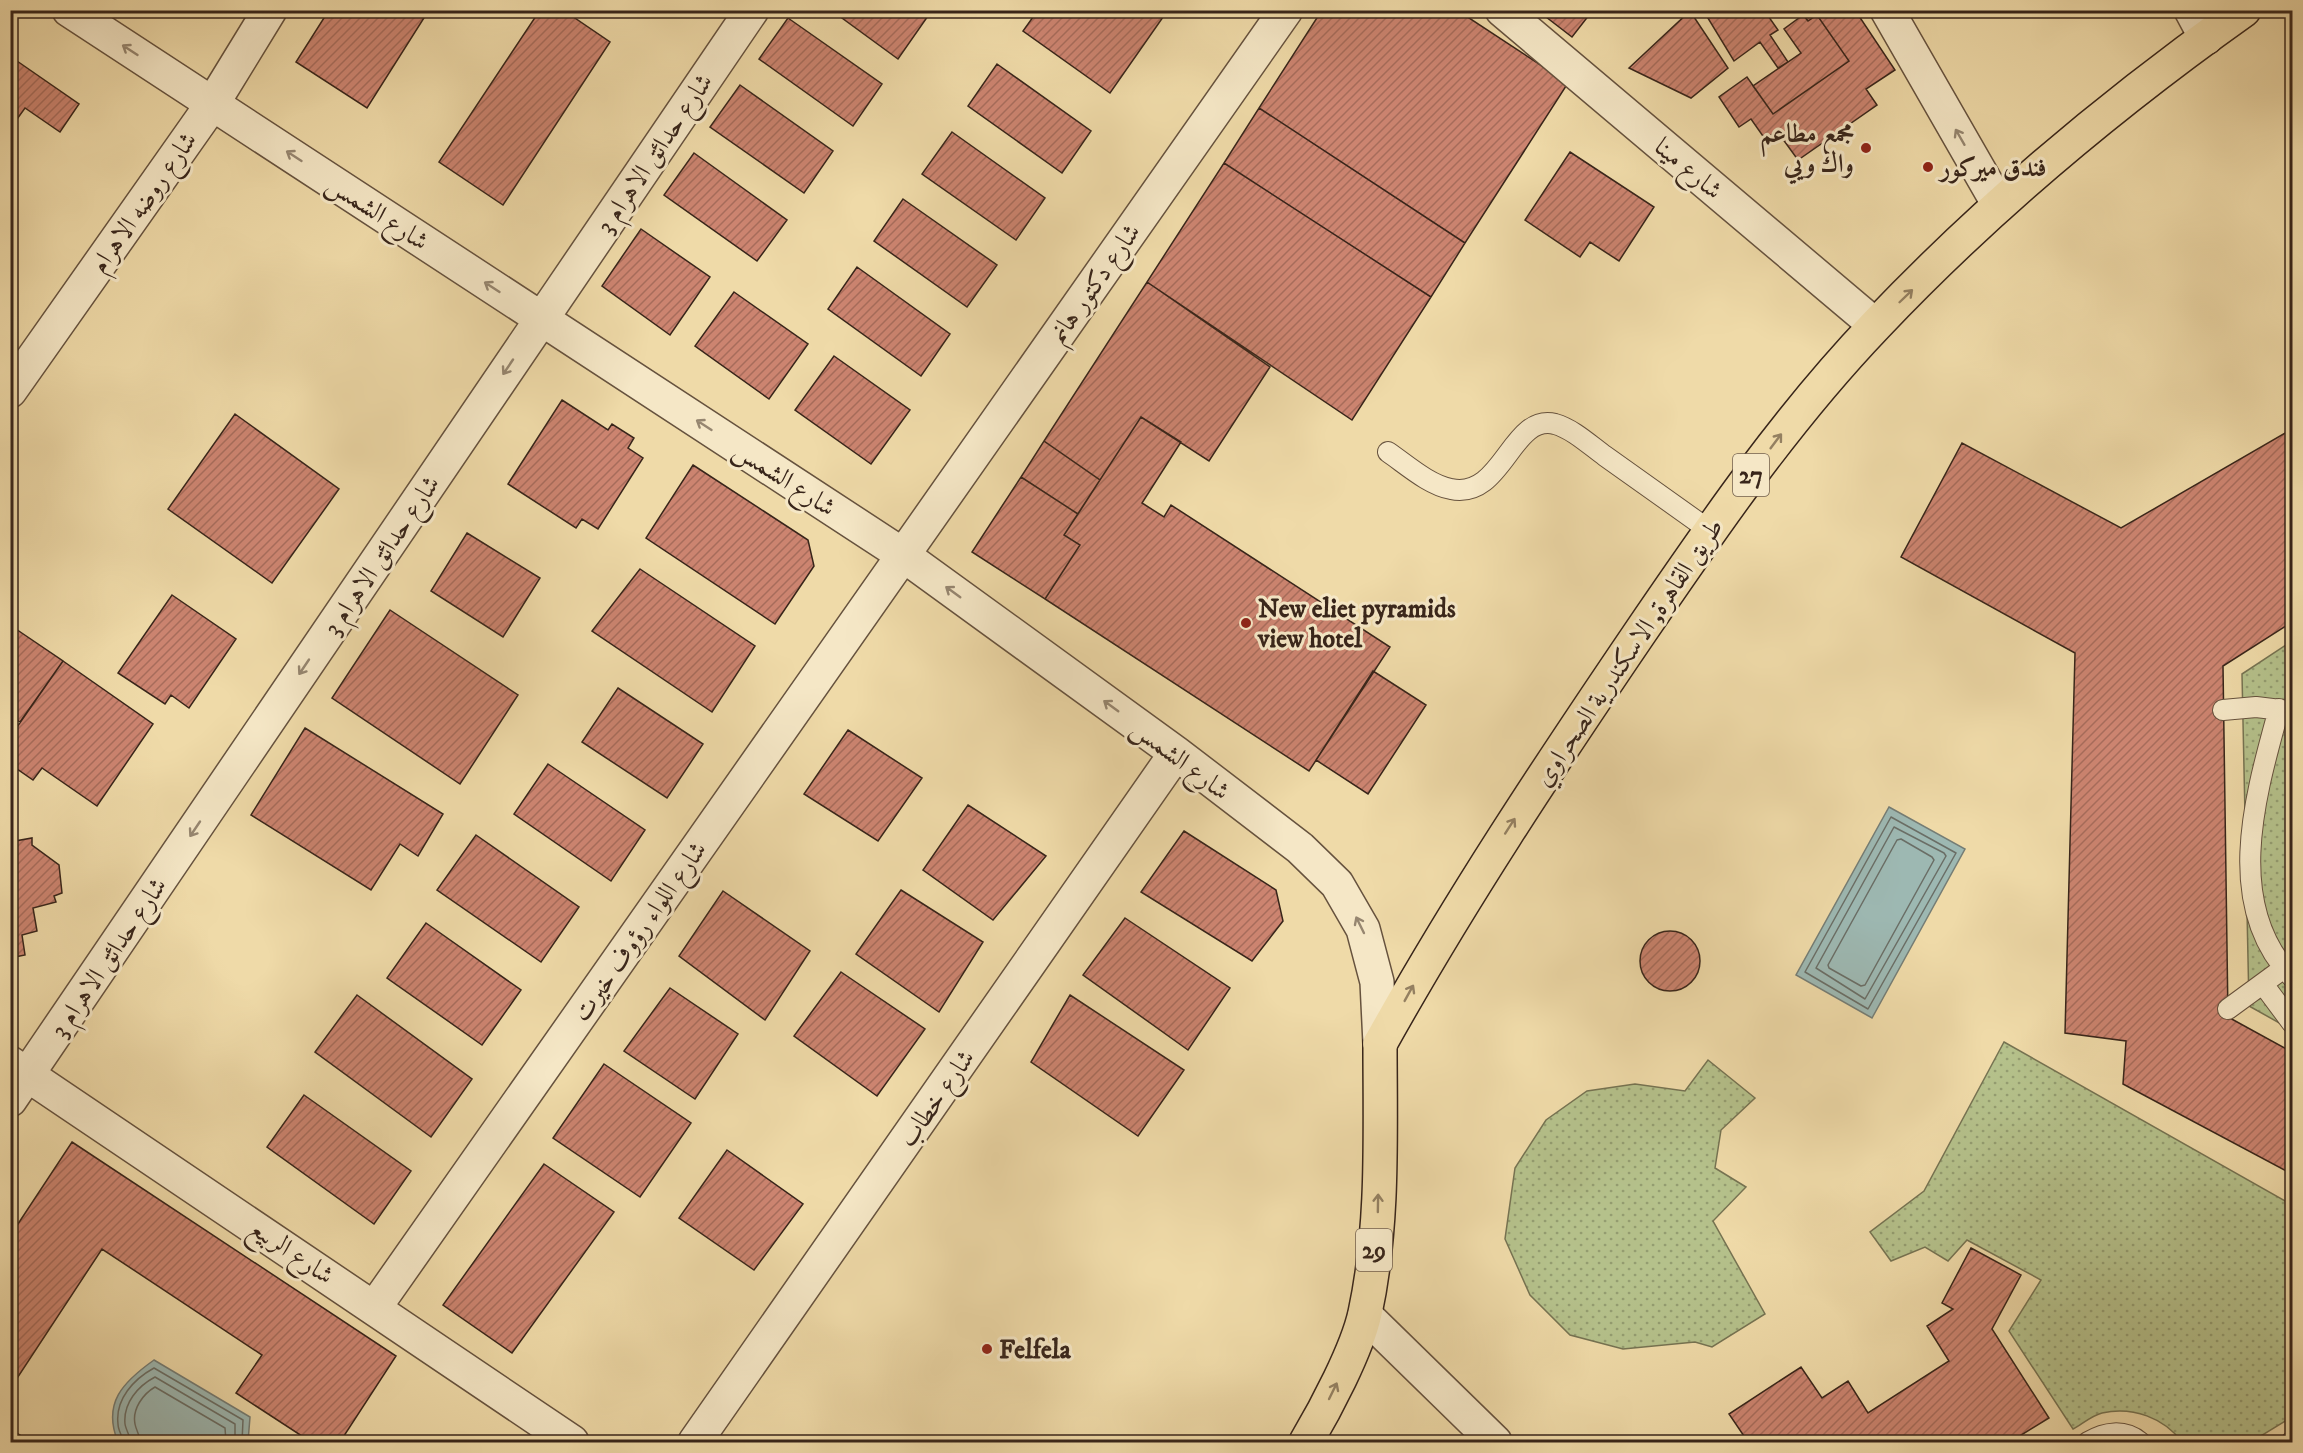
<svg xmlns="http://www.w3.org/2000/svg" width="2303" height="1453" font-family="'IM FELL DW Pica',Amiri,serif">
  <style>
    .grass { fill: url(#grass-dots); stroke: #767352; stroke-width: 1.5 }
    .water { fill: #9db8b2; stroke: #757d75; stroke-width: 1.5 }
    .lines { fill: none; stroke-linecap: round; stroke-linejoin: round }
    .shore { stroke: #6a6e66; stroke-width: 1.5 }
    .building { fill: url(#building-hatch); stroke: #38251a; stroke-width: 1.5 }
    .service-casing { stroke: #66523e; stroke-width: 22 }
    .minor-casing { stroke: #66523e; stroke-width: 36 }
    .primary-casing { stroke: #38251a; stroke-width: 36 }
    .trunk-casing { stroke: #38251a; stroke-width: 36 }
    .service { stroke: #f5e7c6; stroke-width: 20 }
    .minor { stroke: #f5e7c6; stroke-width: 33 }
    .primary { stroke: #efdaa8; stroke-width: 33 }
    .trunk { stroke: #efdaa8; stroke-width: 33 }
    .oneway { stroke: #968670 }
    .oneway2 { stroke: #948061 }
    .poi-dot { fill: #8f2418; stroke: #f5e7c6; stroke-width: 2 }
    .labels { text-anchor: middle; stroke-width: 6; stroke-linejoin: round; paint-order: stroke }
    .shield { fill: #f5e7c6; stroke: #715f4e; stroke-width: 1.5 }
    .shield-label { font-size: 24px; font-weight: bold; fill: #38251a }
    .poi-label { font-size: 26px; font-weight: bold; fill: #38251a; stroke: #f5e7c6; text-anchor: start }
    .street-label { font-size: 26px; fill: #38251a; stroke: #f5e7c6 }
  </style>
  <defs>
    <pattern id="grass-dots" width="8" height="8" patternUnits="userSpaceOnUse" patternTransform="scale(1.5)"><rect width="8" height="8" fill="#b5c18b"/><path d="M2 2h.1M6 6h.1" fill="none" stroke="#949d71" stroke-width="1.8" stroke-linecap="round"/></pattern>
    <pattern id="building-hatch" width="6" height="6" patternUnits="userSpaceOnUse" patternTransform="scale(1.5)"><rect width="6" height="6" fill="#cc8470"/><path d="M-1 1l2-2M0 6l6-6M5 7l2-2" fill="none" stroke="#a76c5b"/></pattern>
  </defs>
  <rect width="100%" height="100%" fill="#efdaa8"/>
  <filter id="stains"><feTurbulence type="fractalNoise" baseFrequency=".00333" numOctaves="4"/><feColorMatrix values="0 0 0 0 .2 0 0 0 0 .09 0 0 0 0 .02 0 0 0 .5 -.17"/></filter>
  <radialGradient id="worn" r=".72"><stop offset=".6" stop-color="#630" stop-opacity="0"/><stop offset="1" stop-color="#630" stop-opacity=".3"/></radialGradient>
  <!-- grass -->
  <path class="grass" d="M2292,641v389l-43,-24 -7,-332z
    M2004,1042l288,163v212l-41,25h-69c-18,-24 -49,-36 -80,-29 -9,2 -20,11 -29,16l-64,-98 32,-51 -74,-40 -19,21 -23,-14 -34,14 -21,-29 54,-41z
    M1708,1060l47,38 -34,32 -6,38 31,19 -33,34 52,93 -53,33 -17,-5 -72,7 -53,-14 -40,-40 -25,-56 10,-71 31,-48 41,-29 48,-7 50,7z"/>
  <!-- water -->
  <path class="water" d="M1889,807l76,42 -93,169 -76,-43z
    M154,1360l96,57 -2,25h-130c-16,-39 5,-60 36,-82z"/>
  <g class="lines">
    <!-- shore -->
    <path class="shore" d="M1891,817l65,36 -88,156 -63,-37z
      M1894,827l50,26 2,3 -81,143 -49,-31z
      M1901,839l31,18 2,3 -69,125 -4,1 -32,-18 -1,-3 69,-125z
      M123,1442c0,-6 -5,-11 -5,-18 -3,-25 16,-45 36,-56l89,52 -1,22
      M131,1442c-1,-6 -5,-12 -6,-18 -2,-21 13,-38 30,-47l80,47v18
      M140,1442c0,-7 -4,-12 -5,-18 -3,-15 8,-30 20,-37l70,41 1,14"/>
  </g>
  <!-- building -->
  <path class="building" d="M329,10h100l-62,98 -71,-46z
    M540,10h23l47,32 -107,163 -64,-43z
    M831,10h88l9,6 -30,43z
    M1038,10h130l-58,83 -87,-62z
    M1322,10h135l111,73 -103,160 -206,-135z
    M1537,10h56l-21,27z
    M1703,10h61l14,20 -8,5 18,27 -10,6 -18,-26 -26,19z
    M1800,10h55l40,60 -29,19 11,16 -79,55 -21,-29 -12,8 -14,-20 -12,8 -20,-30 28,-20 26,37 76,-53 -32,-46 -9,6z
    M1690,11l38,57 -37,30 -62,-30z
    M1803,15l5,6 9,-6 32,46 -76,53 -20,-28 48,-33 -17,-24z
    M788,18l94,66 -29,42 -94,-67z
    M17,61l62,43 -19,28 -35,-24 -15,21v-58z
    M997,64l94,67 -29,42 -94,-67z
    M740,85l93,66 -29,42 -94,-66z
    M1259,108l206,135 -34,54 -207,-134z
    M952,132l93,66 -29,42 -94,-66z
    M1570,152l84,55 -35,54 -29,-19 -10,15 -55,-37z
    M694,153l93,67 -30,41 -93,-66z
    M1224,163l207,134 -79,123 -205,-138z
    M903,199l94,66 -30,42 -93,-66z
    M641,229l69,48 -40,58 -68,-49z
    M857,267l93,67 -29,42 -93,-67z
    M1147,282l123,85 -61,94 -68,-44 -41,63 -56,-39z
    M734,292l74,52 -39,55 -74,-53z
    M834,356l76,54 -39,54 -76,-54z
    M562,400l46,30 4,-6 22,14 -6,10 15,10 -45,71 -16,-10 -6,9 -68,-44z
    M235,414l104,75 -67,94 -104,-74z
    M1141,417l40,25 -39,61 22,14 7,-12 219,142 -81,124 -264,-172 35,-54 -16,-10z
    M2292,429v193l-69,44 5,351 64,35v122l-169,-90 3,-43 -61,-8 10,-380 -174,-96 61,-114 159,85z
    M1044,441l56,39 -22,34 -57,-37z
    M693,465l115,75 6,26 -39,58 -129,-86z
    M1021,477l57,37 -14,21 16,10 -35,54 -73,-47z
    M467,533l73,45 -37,59 -72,-46z
    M640,569l115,77 -43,66 -120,-81z
    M172,595l64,44 -47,69 -18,-13 -6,9 -47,-31z
    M390,610l128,85 -58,89 -128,-86z
    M10,625l53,36 -43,61 -10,-7z
    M63,661l90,63 -56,82 -55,-38 -9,12 -23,-16v-27z
    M1373,671l53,34 -58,89 -52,-34z
    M618,688l85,56 -36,54 -85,-56z
    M305,728l138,86 -25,42 -18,-12 -29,46 -120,-75z
    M848,730l74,48 -44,63 -74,-47z
    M548,764l97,66 -34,51 -97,-67z
    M968,805l78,51 -53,64 -70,-50z
    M1184,831l92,59 7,31 -31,40 -111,-69z
    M476,835l103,72 -38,55 -104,-72z
    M32,838v7l27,20 3,28 -8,3 2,6 -23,6 4,23 -15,4 3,20 -15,3v-116z
    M901,890l82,52 -44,70 -83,-58z
    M723,891l87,60 -45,69 -86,-64z
    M1125,918l105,70 -42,62 -105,-75z
    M426,923l95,67 -39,55 -95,-67z
    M1640 961a30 30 0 1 1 60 0a30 30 0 1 1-60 0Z
    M841,972l84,57 -48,67 -83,-60z
    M670,988l68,46 -43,65 -71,-48z
    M357,995l115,84 -41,58 -116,-85z
    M1070,995l114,75 -46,66 -107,-74z
    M604,1064l87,59 -51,74 -87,-59z
    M304,1095l107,76 -37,53 -107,-77z
    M72,1142l324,214 -56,86h-29l-75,-49 26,-38 -160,-106 -92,140v-153z
    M727,1150l76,54 -49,66 -75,-52z
    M544,1164l70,48 -102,141 -69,-48z
    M1971,1248l50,27 -29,54 57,89 -39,24h-262l-19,-28 72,-47 21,31 26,-17 20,32 81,-52 -22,-35 26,-17 -11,-6z
    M10,1429l13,8 -4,5h-9z"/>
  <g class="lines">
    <!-- service casing -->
    <g class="service-casing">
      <path id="service" d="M1388,452c19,13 41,33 63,37 52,11 60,-76 104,-65 18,5 36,22 50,32 35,25 70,50 104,74
        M2279,709c-23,84 -57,195 13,268
        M2223,710l33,-3 34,4
        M2263,984l29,39
        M2228,1009l56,-41
        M2088,1442c17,-10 36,-13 52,0
        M2291,1442h1"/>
    </g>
    <!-- minor casing -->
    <g class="minor-casing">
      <path id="minor" d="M69,10l834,545 273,198 124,95 37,36 26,45 14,53 3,62
        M1502,10l373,315
        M1887,10l112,195
        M2191,10l15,28
        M10,391l203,-288 57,-93
        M10,1063l562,379
        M10,1100l742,-1090
        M375,1307l911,-1297
        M1365,1315l130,127
        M695,1442l481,-689"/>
    </g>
    <!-- primary casing -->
    <g class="primary-casing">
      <path id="primary" d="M1380,1044c79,-142 168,-276 259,-410 73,-107 147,-215 237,-309 111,-117 237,-222 368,-315"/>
    </g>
    <!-- trunk casing -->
    <g class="trunk-casing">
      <path id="trunk" d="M1306,1442c19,-32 51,-92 59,-129 19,-88 15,-180 15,-269"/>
    </g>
    <!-- service -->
    <use href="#service" class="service"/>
    <!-- minor -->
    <use href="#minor" class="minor"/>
    <!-- primary -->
    <use href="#primary" class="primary"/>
    <!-- trunk -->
    <use href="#trunk" class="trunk"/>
  </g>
  <!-- one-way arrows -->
  <defs><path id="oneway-shaft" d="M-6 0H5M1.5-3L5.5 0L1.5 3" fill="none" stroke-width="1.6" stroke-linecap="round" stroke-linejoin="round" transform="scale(1.5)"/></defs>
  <g class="oneway">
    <use href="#oneway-shaft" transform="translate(130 50) rotate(-147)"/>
    <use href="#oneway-shaft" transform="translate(1960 137) rotate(-120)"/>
    <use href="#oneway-shaft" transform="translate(294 156) rotate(-147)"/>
    <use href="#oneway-shaft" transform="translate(492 287) rotate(-147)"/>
    <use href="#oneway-shaft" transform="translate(508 367) rotate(124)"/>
    <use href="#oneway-shaft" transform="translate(704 425) rotate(-147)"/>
    <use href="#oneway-shaft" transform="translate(953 592) rotate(-144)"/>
    <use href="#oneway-shaft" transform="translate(304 667) rotate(124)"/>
    <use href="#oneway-shaft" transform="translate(1111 706) rotate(-144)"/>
    <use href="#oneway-shaft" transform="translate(195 829) rotate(124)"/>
    <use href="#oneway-shaft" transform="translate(1360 925) rotate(-116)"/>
  </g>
  <g class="oneway2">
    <use href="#oneway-shaft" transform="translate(1906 296) rotate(-44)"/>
    <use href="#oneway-shaft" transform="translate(1776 441) rotate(-53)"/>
    <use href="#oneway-shaft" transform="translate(1510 826) rotate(-57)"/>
    <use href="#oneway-shaft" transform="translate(1409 993) rotate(-61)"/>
    <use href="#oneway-shaft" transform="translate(1378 1203) rotate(-89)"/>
    <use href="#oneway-shaft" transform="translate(1333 1391) rotate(-64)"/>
  </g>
  <!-- markers -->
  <g class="poi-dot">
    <circle cx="1866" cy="148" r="6"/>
    <circle cx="1928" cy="167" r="6"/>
    <circle cx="1246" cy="623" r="6"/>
    <circle cx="987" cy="1349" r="6"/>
  </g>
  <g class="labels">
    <!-- shield labels -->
    <g class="shield">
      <rect x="1733" y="454" width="36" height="42" rx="4.5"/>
      <rect x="1356" y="1229" width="36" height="42" rx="4.5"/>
    </g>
    <g class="shield-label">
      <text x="1751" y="483">27</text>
      <text x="1374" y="1258">29</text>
    </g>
    <!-- poi labels -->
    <g class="poi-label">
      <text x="1854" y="142" text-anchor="end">مجمع مطاعم<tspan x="1854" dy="30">واك ويي</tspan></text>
      <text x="1940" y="176">فندق ميركور</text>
      <text x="1258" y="617">New eliet pyramids<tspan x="1258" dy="30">view hotel</tspan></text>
      <text x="999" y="1358">Felfela</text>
    </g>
    <!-- street labels -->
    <g class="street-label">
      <text transform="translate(654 153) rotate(-56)" y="9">شارع حدائق الاهرام 3</text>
      <text transform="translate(1689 168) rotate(40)" y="9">شارع مينا</text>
      <text transform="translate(143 202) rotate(-55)" y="9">شارع روضه الاهرام</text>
      <text transform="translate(378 212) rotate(33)" y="9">شارع الشمس</text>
      <text transform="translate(1094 283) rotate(-55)" y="9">شارع دكتور هانم</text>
      <text transform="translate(785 478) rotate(33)" y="9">شارع الشمس</text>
      <text transform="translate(381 555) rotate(-56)" y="9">شارع حدائق الاهرام 3</text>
      <text transform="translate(1628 652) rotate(-56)" y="9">طريق القاهرة, الاسكندرية الصحراوي</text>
      <text transform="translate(1181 759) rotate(37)" y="9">شارع الشمس</text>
      <text transform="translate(639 931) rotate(-55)" y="9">شارع اللواء رؤوف خيرت</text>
      <text transform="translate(108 957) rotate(-56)" y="9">شارع حدائق الاهرام 3</text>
      <text transform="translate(936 1098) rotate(-55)" y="9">شارع خطاب</text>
      <text transform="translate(292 1251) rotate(34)" y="9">شارع الربيع</text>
    </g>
  </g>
  <!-- margin -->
  <rect width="2303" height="1453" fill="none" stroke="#efdaa8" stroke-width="36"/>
  <rect x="12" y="12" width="2279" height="1429" fill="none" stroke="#38251a" stroke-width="3"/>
  <rect x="18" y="18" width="2267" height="1417" fill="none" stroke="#38251a" stroke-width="1.5"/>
  <rect width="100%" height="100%" filter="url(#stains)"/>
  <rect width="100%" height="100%" fill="url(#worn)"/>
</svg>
